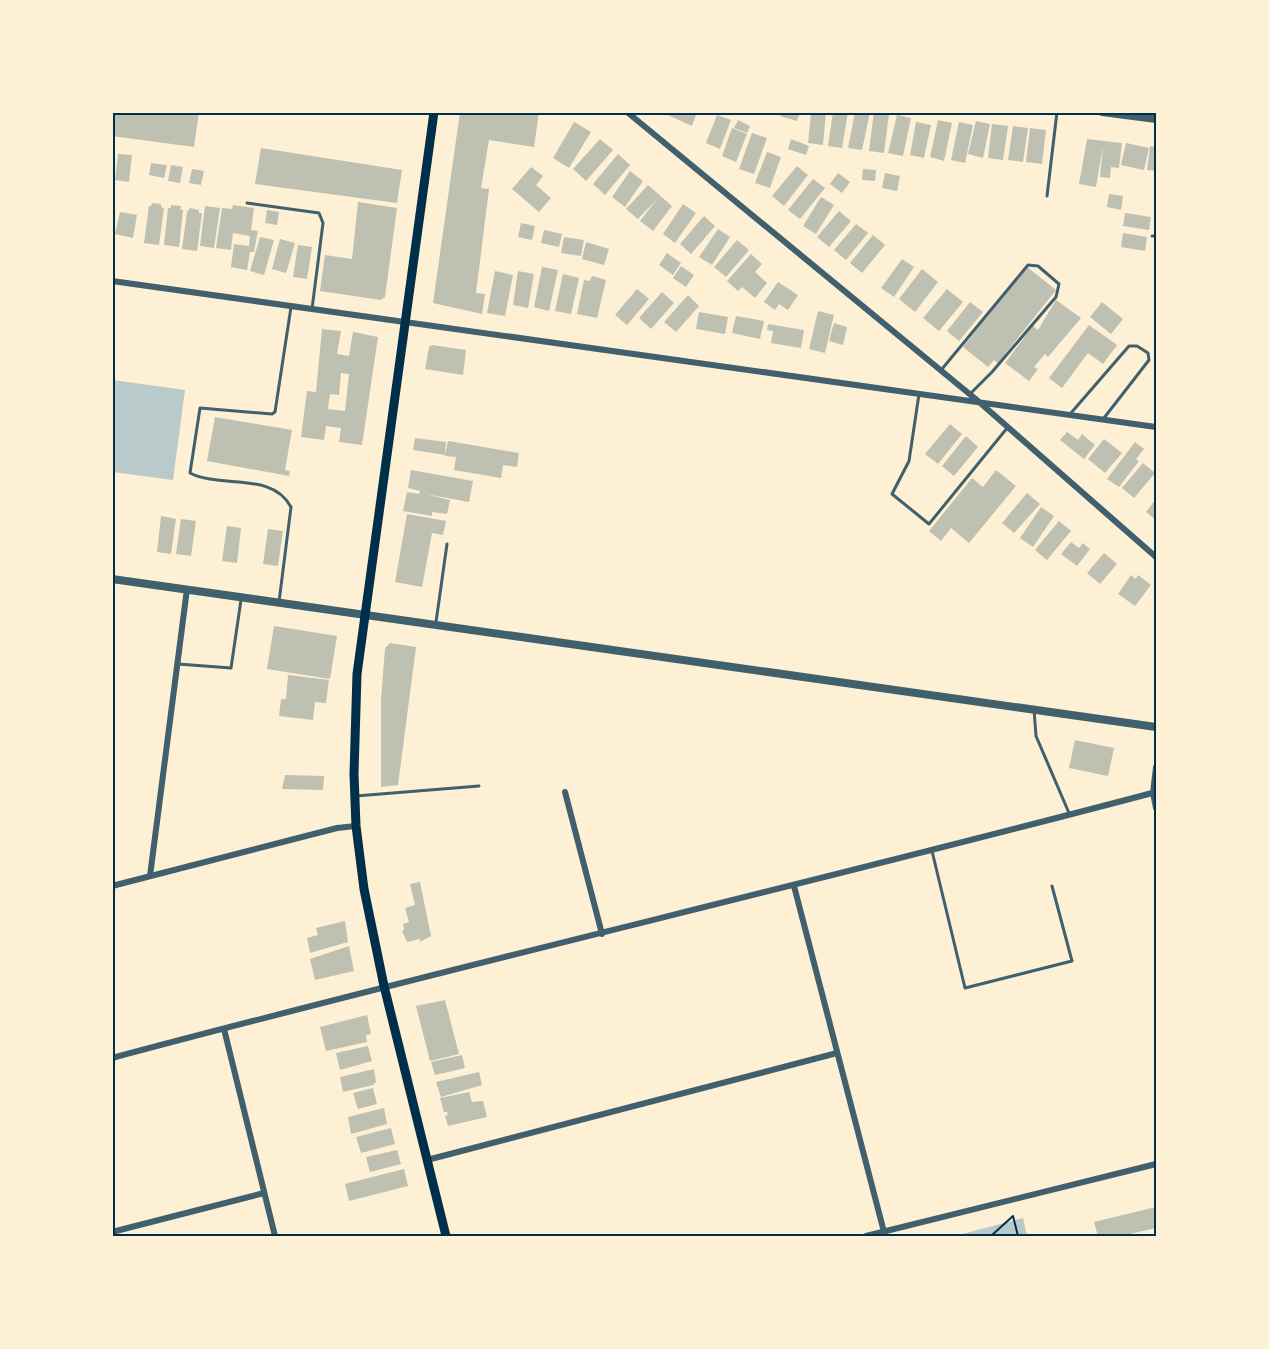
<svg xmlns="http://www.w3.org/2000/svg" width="1269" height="1349" font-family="Cabin,sans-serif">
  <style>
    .green { fill: #b9caca }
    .building { fill: #bec0b2; fill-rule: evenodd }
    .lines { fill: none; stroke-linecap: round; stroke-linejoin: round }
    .path { stroke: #003049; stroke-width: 2 }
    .service { stroke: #3f606c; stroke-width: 3 }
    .minor { stroke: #3f606c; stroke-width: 6 }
    .tertiary { stroke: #3f606c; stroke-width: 8 }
    .secondary { stroke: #003049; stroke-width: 9 }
    .neatline { fill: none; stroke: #003049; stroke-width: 2 }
  </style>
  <rect width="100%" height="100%" fill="#fdf0d5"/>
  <!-- green -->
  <path class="green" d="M113,380l72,10 -12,90 -60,-8z
    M1023,1218l4,18h-72z"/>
  <!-- building -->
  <path class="building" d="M112,112h87l-5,35 -82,-11z
    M460,112h79l-5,35 -45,-7 -8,48 8,1 -13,104 9,1 -3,20 -49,-11z
    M661,112h36l-5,14z
    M781,112h19l-3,9 -17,-5z
    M811,112h15l-3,33 -15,-2z
    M833,112h15l-6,36 -14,-2z
    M855,112h15l-8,38 -14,-2z
    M874,112l15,2 -5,39 -15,-2z
    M717,115l14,5 -11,29 -14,-6z
    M897,115l14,3 -8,38 -15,-3z
    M738,120l12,6 -3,7 -13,-5z
    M938,120l14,3 -8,38 -14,-4z
    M976,121l14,3 -7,34 -15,-4z
    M574,122l17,10 -22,36 -16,-10z
    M916,122l15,3 -7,33 -14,-3z
    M959,122l14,3 -8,38 -14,-3z
    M992,124l16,2 -5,34 -15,-2z
    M1013,126l15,2 -5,34 -15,-2z
    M732,128l15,6 -11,28 -14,-6z
    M1030,128l16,2 -4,34 -16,-2z
    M752,133l15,5 -13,36 -15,-5z
    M600,139l13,11 -27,31 -13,-12z
    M791,139l18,7 -3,9 -18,-6z
    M1087,139l35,4 -3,25 -8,-1 -1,11 -10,-1 3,-31 -7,41 -17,-3z
    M1126,143l23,5 -5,22 -23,-5z
    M1150,146l6,1v24l-9,-1z
    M261,148l141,22 -5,33 -142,-19z
    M767,152l14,5 -11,31 -15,-5z
    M118,154l14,1 -3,27 -14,-2z
    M618,154l12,11 -25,30 -12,-11z
    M151,163l16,2 -3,13 -15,-3z
    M171,165l12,2 -3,16 -12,-2z
    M797,166l11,9 -24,31 -12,-10z
    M531,167l12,9 -7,9 15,13 -12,14 -27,-23z
    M192,169l12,2 -3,14 -12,-2z
    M863,169l13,1 -1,11 -13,-1z
    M630,171l13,10 -18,26 -13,-10z
    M838,173l12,9 -8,11 -12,-9z
    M885,173l15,3 -3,15 -15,-3z
    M813,179l12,9 -25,31 -12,-9z
    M648,185l24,21 -19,25 -13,-10 17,-22 -19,20 -12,-10z
    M1109,194l14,2 -2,14 -14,-3z
    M821,197l13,8 -18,29 -13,-8z
    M358,202l39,6 -12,89 -4,3 -61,-9 5,-36 27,4z
    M152,203l9,1v3l3,1 -5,37 -15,-2 5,-37h2z
    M683,204l13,9 -21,30 -12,-9z
    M171,205l10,1 -1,3 3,1 -4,37 -15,-2 4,-37h3z
    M233,205l21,3 -3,22 7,1 -4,21h-4l-3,18 -16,-3 3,-23 15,2 1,-10 -17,-3 -2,17 -15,-2 6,-40 10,1z
    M205,206l15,2 -6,40 -14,-2z
    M190,208l9,2v3h3l-5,38 -15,-2 5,-37z
    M267,210l12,2 -2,13 -12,-2z
    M839,211l12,10 -22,26 -12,-10z
    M120,212l17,3 -4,23 -18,-4z
    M1125,213l26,4 -2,13 -26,-4z
    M704,216l11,10 -24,28 -11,-10z
    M521,223l14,3 -3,14 -14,-3z
    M856,224l12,9 -22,27 -12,-10z
    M718,229l12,8 -18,28 -13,-8z
    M544,230l18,4 -3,13 -18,-4z
    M1123,233l24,4 -2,14 -24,-4z
    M873,235l12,10 -23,28 -12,-10z
    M260,237l14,3 -10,35 -14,-4z
    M564,237l20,3 -3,16 -20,-3z
    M280,239l15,4 -9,30 -14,-4z
    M737,240l12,10 -23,27 -12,-10z
    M586,242l23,7 -5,16 -22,-6z
    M298,245l14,2 -5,32 -14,-2z
    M667,253l14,10 -8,12 -14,-10z
    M751,254l11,10 -7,8 12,11 -12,15 -13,-11 8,-9 -12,13 -11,-10z
    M902,259l12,8 -20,30 -13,-9z
    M681,266l13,9 -8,12 -13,-9z
    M542,267l16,3 -9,41 -15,-4z
    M1027,267l29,23 -58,73 -4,-3 -6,7 -25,-20z
    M922,269l16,13 -23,30 -16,-13z
    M495,271l18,4 -8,41 -18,-3z
    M518,271l16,3 -6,34 -15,-3z
    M563,274l16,4 -8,36 -16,-3z
    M592,276l14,4 -9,38 -20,-4 7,-34 6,1z
    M778,282l20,13 -10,15 -9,-6 -4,6 -11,-8z
    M637,289l12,10 -22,26 -12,-10z
    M947,289l16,13 -24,29 -16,-13z
    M662,292l12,11 -23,26 -12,-11z
    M688,295l11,11 -23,26 -12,-10z
    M1056,300l25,18 -33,39 -3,-3 -11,13 4,2 -9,12 -24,-18 28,-37 5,4z
    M970,302l13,10 -24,29 -12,-10z
    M1102,302l21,17 -12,15 -21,-17z
    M818,311l16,4 -9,38 -16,-4z
    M699,312l29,5 -3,17 -29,-5z
    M736,316l28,5 -4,18 -28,-6z
    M834,323l13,4 -4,18 -14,-4z
    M768,324l36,6 -3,18 -30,-5 2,-12 -6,-1z
    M1089,325l28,20 -14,19 -15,-11 -26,35 -13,-10z
    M322,329l19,2 -4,23 12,2 4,-24 25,5 -16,108 -23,-3 2,-14 -15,-2 -2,14 -23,-3 6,-46 9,1zM341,373l8,1 -4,37 -17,-2 2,-15 9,1z
    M432,345l34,5 -3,25 -38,-6 4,-22z
    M215,417l77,13 -7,40 5,1 -1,5 -82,-15z
    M950,424l12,10 -24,30 -13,-10z
    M1067,432l11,8 4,-6 13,11 -11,14 -24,-19z
    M966,436l12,11 -24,29 -12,-10z
    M415,438l31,4 -1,13 -32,-5z
    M1104,439l18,14 -17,20 -17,-14z
    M448,441l71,12 -2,14 -14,-2 -2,13 -47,-8 2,-13 -11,-1z
    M1135,442l9,7 -8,10 3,2 -20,26 -12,-8z
    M1143,463l12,10 -21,25 -12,-10z
    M411,470l62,11 -4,21 -44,-8 25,6 -3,14 -15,-2v4l-29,-5 4,-19 12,2 1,-3 -12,-3z
    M996,470l20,16 -47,57 -18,-15 -10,13 -12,-10 43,-53 11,9z
    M1027,493l13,11 -26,29 -12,-10z
    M1156,499v21l-10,-8z
    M1041,507l13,9 -21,31 -13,-9z
    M407,514l39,7 -3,14 -11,-2 -10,54 -27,-5z
    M161,516l15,3 -5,35 -14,-2z
    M181,519l15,2 -5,35 -15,-2z
    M1059,521l12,10 -24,29 -12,-10z
    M227,526l14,2 -4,35 -15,-2z
    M268,529l15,2 -5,35 -15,-2z
    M1071,542l8,6 4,-5 7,6 -13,17 -16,-12z
    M1104,553l13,11 -17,20 -13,-11z
    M1131,575l5,4 2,-4 13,10 -16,21 -17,-12z
    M274,626l63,10 -7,43 -63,-10z
    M390,643l26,4 -18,138 -17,2v-86l4,-53z
    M288,675l41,5 -3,23 -11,-1 -2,18 -34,-4 2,-17h5z
    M1075,740l39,8 -6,28 -39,-8z
    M285,775l39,1 -1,14 -41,-1z
    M420,882l11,54 -11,6v-3l-13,3 -5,-11 2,-1 -1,-6 6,-2 -4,-14 10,-3 -5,-21z
    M345,921l3,21 -38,11 -3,-15 11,-3 -2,-7z
    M349,946l5,25 -39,9 -5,-21z
    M445,1000l14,54 -29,7 -14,-55z
    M367,1015l4,19 -5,1 1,7 -41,9 -6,-24z
    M368,1046l4,15 -32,9 -4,-17z
    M462,1055l3,13 -30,7 -4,-13z
    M374,1069l2,13 -3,3 -30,7 -3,-15z
    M479,1072l3,13 -41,12 -5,-15z
    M373,1088l4,16 -19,5 -5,-16z
    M469,1092l3,10 11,-1 4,16 -39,9 -3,-10 3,-1 -1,-3h-3l-4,-14z
    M384,1108l3,16 -36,10 -3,-17z
    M391,1128l4,16 -34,9 -5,-16z
    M397,1150l4,14 -31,8 -4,-15z
    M404,1169l4,17 -59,15 -4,-17z
    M1156,1207v21l-35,8h-23l-4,-14z"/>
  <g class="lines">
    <!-- path -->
    <path class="path" d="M991,1236l22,-20 5,20"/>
    <!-- service -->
    <path class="service" d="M1047,196l10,-84
      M247,203l72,10 4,10 -11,86
      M1152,236h4
      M942,369l86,-104 10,1 21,18 -3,13 -64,75 -22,22
      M919,394l-10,67 -17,33 37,30 79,-97
      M1071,413l58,-67h8l11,7 1,7 -45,58
      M279,602l12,-95c-19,-36 -70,-18 -101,-34l10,-65 72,6 3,-2 16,-105
      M436,622l11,-78
      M178,664l53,4 10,-68
      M1034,710l2,26 33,77
      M356,796l123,-10
      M932,851l33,137 107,-27 -20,-75"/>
    <!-- minor -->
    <path class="minor" d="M627,112l351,289 178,156
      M112,281l1044,146
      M1156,767l-3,26 3,15
      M565,792l37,142
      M150,876l37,-287
      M112,886l225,-58 19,-2
      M794,886l90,346
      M224,1029l51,207
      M112,1058c347,-93 697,-174 1044,-266
      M427,1160l410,-107
      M112,1232l152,-39
      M866,1236l290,-72"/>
    <!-- tertiary -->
    <path class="tertiary" d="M1102,112l54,7
      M112,579l1044,148"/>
    <!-- secondary -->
    <path class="secondary" d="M434,112l-77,562 -3,100 2,52 8,63 20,97 62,250"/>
  </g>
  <!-- border -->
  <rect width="1269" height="1349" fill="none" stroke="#fdf0d5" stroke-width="228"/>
  <rect x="114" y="114" width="1041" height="1121" class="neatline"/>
</svg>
